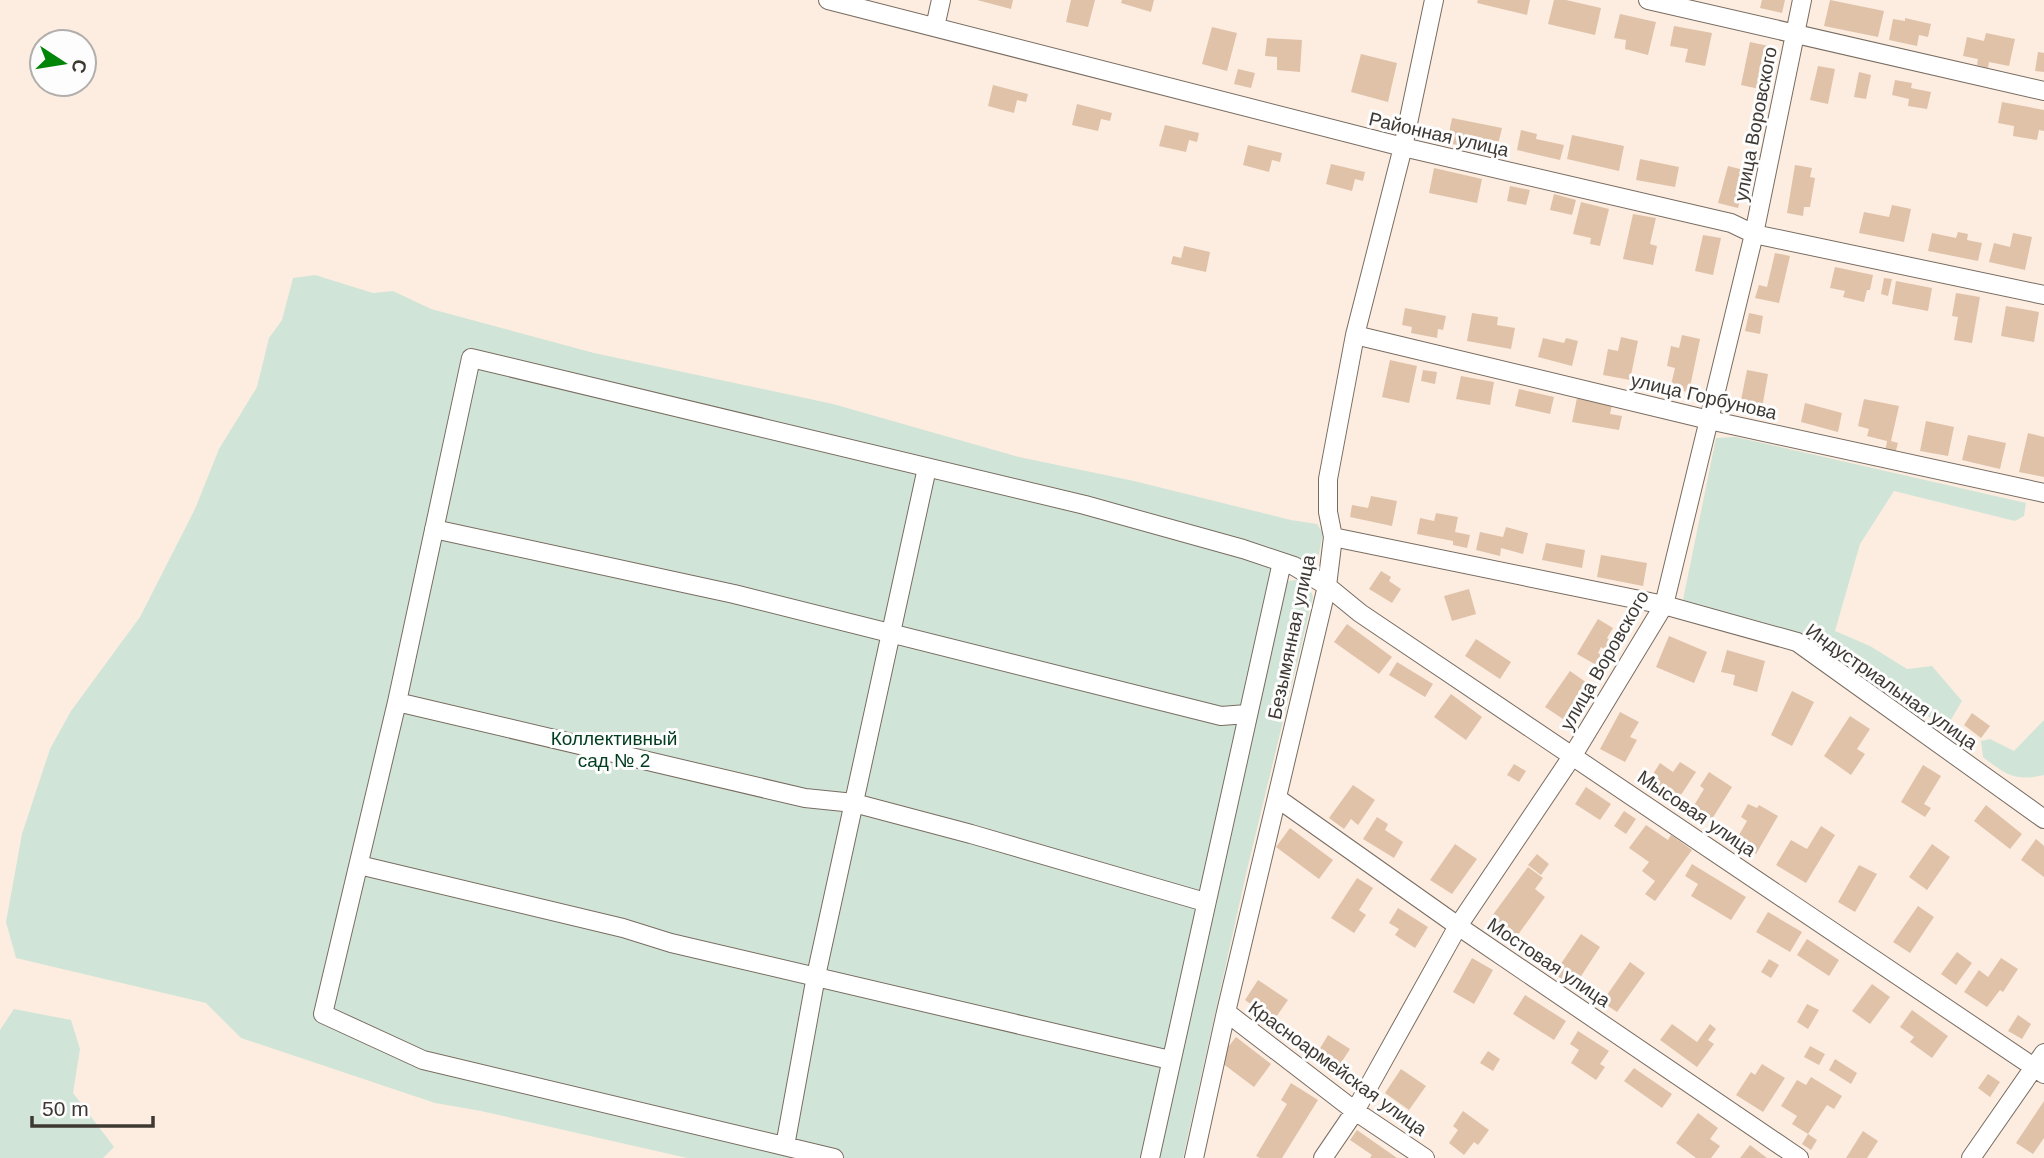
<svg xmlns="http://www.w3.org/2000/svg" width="2044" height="1158" font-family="Helvetica,sans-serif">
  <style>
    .green { fill: #d0e5d7 }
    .building { fill: #e0c2a9 }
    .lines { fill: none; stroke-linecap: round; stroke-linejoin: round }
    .minor-casing { stroke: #796c61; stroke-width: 20 }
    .minor { stroke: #fff; stroke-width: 18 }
    .labels { text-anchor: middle; stroke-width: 6; stroke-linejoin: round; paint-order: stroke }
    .street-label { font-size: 19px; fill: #3e3833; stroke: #fdfdfd }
    .park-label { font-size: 19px; fill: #003c1f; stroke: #fdfdfd }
  </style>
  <rect width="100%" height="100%" fill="#fcede0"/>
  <!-- green -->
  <path class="green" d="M315,275l58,18 20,-2 38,18 163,44 239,51 186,53 115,24 157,39 26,4 6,9 -4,21 -6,11h-8l-13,-5 -10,22 14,-2 12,4 5,13 -67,277 -63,284h-496l-206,-47 -46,-8 -194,-65 -35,-35 -190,-45 -10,-36 16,-88 28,-85 21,-38 69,-94 55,-108 24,-60 38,-62 12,-49 13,-18 11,-42z
    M1736,437l290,66 -2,13 -9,5 -121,-30 -34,53 -25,87 35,15 37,23 25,-3 30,35 -16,27c-40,-26 -85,-50 -119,-85l-144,-43 33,-162z
    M2044,720v55c-29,7 -39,-1 -61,-18l-2,-16 9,-2 24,12z
    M14,1009l57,11 9,29 -7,44 41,54 -11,11h-103v-128z"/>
  <!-- building -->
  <path class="building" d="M977,0h36l-2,9z
    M1071,0h24l-7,27 -22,-5z
    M1122,0h32l-3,12 -30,-9z
    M1478,0h52l-3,15 -50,-12z
    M1554,0h12l35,8 -6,27 -47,-11z
    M1762,0h23l-3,13 -22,-5z
    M1830,0l54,11 -6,26 -54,-11z
    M1620,14l36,8 -8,33 -23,-6 1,-9 -12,-2z
    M1905,18l26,6 -3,13 -9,-2 -2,11 -28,-6 4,-21 12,2z
    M1674,26l38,7 -7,33 -20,-4 3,-13 -18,-3z
    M1212,27l25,6 -10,38 -25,-7z
    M1986,33l29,6 -6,27 -20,-4 -1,6 -11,-3 1,-6 -15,-3 4,-19 17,4z
    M1267,38l35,2 -2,32 -23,-2v-13l-12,-1z
    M1750,42l23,5 -9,43 -23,-5z
    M2038,52l6,1v19l-9,-1z
    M1361,54l36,9 -9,39 -37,-10z
    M1818,66l17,3 -7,35 -18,-4z
    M1238,69l17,4 -4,15 -17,-4z
    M1859,72l12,3 -5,24 -12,-2z
    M1895,80l17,3 -1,5 20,4 -4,17 -19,-3 1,-7 -17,-4z
    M993,85l35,9 -2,8 -9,-2 -3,13 -26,-7z
    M2002,102l42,8v21l-5,-1 -2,10 -24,-4 1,-10 -16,-3z
    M1077,104l35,9 -2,8 -9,-2 -3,12 -26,-6z
    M1452,118l50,10 -6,25 -49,-10z
    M1165,125l34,8 -2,9 -8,-2 -3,12 -27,-6z
    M1521,130l16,4 -1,5 28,6 -4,15 -43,-10z
    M1572,135l52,11 -5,25 -52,-12z
    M1248,145l34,8 -2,9 -8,-2 -3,12 -26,-7z
    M1640,159l39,8 -4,20 -39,-7z
    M1331,164l34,8 -2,9 -8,-2 -3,12 -26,-7z
    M1795,165l17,3 -2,9 5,1 -5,29h-6l-1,9 -16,-3z
    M1728,166l20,5 -10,37 -20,-5z
    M1434,168l48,11 -5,24 -48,-10z
    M1510,186l20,4 -4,15 -19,-4z
    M1554,194l22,6 -4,15 -22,-5z
    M1581,202l28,7 -9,37 -10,-2 1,-6 -18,-4z
    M1892,205l19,4 -7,33 -45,-9 5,-21 25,5z
    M1633,214l23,4 -6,26 7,2 -4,19 -30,-6z
    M1958,232l10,2 -1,6 15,3 -4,18 -50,-10 4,-18 24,5z
    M2013,233l19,4 -7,33 -36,-8 5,-19 16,4z
    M1703,235l18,3 -8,37 -18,-4z
    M1184,246l26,6 -4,20 -35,-8 2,-8 8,2z
    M1775,253l15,3 -11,47 -24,-5 4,-13 8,2z
    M1835,267l38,8 -3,15h-3l-3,12 -21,-5 2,-6 -15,-3z
    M1884,278l8,1 -4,17 -7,-2z
    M1896,281l36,7 -4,23 -36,-7z
    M1956,293l24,4 -8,46 -18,-3 4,-23 -6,-1z
    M2006,306l33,6 -5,30 -33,-6z
    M1405,308l41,8 -3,14 -5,-1 -1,9 -26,-5 1,-6 -10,-2z
    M1472,313l26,4 -1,8 18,3 -4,21 -44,-8z
    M1749,313l14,3 -3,18 -15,-3z
    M1682,335l18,4 -11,53 -19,-3 5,-21 -8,-2 4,-20 8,2z
    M1621,337l17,4 -8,39 -27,-5 5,-26 10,2z
    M1543,338l21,5 2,-5 12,3 -6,25 -34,-9z
    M1390,360l27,6 -8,37 -27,-6z
    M1423,370l14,2 -2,12 -14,-3z
    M1747,370l21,4 -7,40 -22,-4z
    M1461,376l33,6 -4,23 -34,-6z
    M1519,389l35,8 -4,17 -35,-8z
    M1577,398l35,7 -2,9 12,2 -3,14 -47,-8z
    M1864,399l35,7 -8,35 7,2 -3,11 -10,-2 2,-11 -20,-5 2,-7 -11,-3z
    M1805,403l37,10 -4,19 -37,-10z
    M1926,421l28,6 -6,29 -28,-5z
    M2028,433l16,4v40l-25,-5z
    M1968,435l38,8 -6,26 -38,-9z
    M1371,496l26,5 -5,25 -42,-9 2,-12 16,3z
    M1436,513l22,4 -3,15 15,3 -3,13 -14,-3v-4l-36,-7 3,-16 14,3z
    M1506,527l22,6 -5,21 -22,-6 -1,8 -24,-6 4,-18 23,5z
    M1546,543l39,7 -3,18 -40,-8z
    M1601,555l46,8 -4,23 -46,-9z
    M1381,571l10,6 -2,4 12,8 -9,14 -23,-14z
    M1469,589l7,25 -24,7 -8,-25z
    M1598,619l15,9 -6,10 5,4 -5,9 -6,-4 -3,6 6,4 -6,9 -21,-12z
    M1347,624l45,33 -13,17 -45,-32z
    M1669,636l38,16 -13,31 -38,-16z
    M1476,639l35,23 -11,17 -35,-23z
    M1727,650l38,11 -8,31 -24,-7 2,-10 -14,-3z
    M1397,662l36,22 -8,13 -36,-22z
    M1570,671l17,12 -24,36 -18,-12z
    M1792,691l22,11 -22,44 -21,-11z
    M1451,694l31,23 -16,23 -32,-23z
    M1620,712l19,10 -9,15 7,3 -12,22 -25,-13z
    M1972,713l18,13 -9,12 -17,-13z
    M1850,716l20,13 -13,20 8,5 -14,21 -27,-19z
    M1680,762l16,10 -19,29 -29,-19 12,-19 13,9z
    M1514,764l12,7 -7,11 -12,-7z
    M1923,765l18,11 -17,28 7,4 -6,9 -24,-15z
    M1709,772l23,15 -20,32 -19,-12 11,-18 -4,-3z
    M1353,785l22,15 -17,25 -7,-6 -7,10 -15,-11z
    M1586,787l25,17 -11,16 -25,-16z
    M1748,804l9,4 2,-3 19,11 -22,38 -21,-12 12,-21 -6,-4z
    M1986,805l36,29 -12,15 -36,-28z
    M1624,811l12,8 -10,15 -12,-8z
    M1377,817l11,7 -3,6 18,12 -9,16 -31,-19z
    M1646,825l22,15 3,-5 21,15 -37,51 -10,-7 10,-13 -13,-10 7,-9 -20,-14z
    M1821,826l14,9 -29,48 -30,-18 15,-25 16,9z
    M1290,828l43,32 -14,19 -43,-32z
    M2036,839l8,7v31l-23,-17z
    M1455,844l22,15 -25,35 -22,-14z
    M1932,844l18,13 -23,33 -18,-13z
    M1537,854l12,10 -8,11 -13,-10z
    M1692,864l54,33 -15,23 -40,-24 7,-12 -13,-8z
    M1859,865l18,9 -22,38 -17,-10z
    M1528,867l15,11 -8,11 10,8 -30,42 -26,-19z
    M1357,878l16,10 -14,22 7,5 -12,18 -23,-15z
    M1918,906l16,11 -24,36 -17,-11z
    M1398,908l30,19 -13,21 -20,-13 4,-6 -10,-6z
    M1768,912l34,20 -12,20 -34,-20z
    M1581,934l19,13 -26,40 -20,-13z
    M1807,939l32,21 -10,16 -32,-21z
    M1957,952l15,11 -16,22 -15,-11z
    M1472,958l21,12 -19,34 -21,-12z
    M2001,958l17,11 -15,23 -3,-2 -13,17 -23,-15 15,-22 9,7z
    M1769,959l10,6 -8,13 -10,-6z
    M1630,962l15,11 -28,39 -15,-10z
    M1258,980l30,20 -14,20 -29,-20z
    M1872,984l18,13 -20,27 -18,-13z
    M1525,995l41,26 -12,19 -41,-26z
    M1807,1004l12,6 -11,19 -11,-7z
    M1912,1010l36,26 -16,22 -22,-16 4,-5 -14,-10z
    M2018,1015l13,9 -9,15 -14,-8z
    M1672,1024l25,18 13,-18 6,5 -8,11 6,4 -17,23 -37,-27z
    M1578,1031l31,20 -9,13 5,3 -9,13 -25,-17 8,-13 -9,-6z
    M1328,1035l22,14 -13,20 -21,-14z
    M1236,1037l35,27 -17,23 -36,-27z
    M1810,1046l15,8 -6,11 -15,-8z
    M1488,1051l12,8 -7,12 -13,-8z
    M1835,1059l22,14 -6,11 -22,-14z
    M1762,1064l23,14 -22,34 -27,-17 15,-23 4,3z
    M1634,1068l38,26 -10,14 -38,-27z
    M1401,1069l25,17 -17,24 -24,-17z
    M1988,1074l12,8 -10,15 -12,-9z
    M1811,1077l31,19 -8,13 -7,-4 -19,29 -16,-10 5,-8 -16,-10 16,-26 9,5z
    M1291,1083l27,17 -36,58h-22l-4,-2 31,-52 -6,-4z
    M2044,1101v37l-11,16 -17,-11z
    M1463,1111l26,19 -11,15 -4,-3 -10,13 -15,-12 9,-13 -5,-4z
    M1698,1113l20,15 -8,11 10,7 -9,12h-15l-20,-15z
    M1357,1130l40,28h-27l2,-3 -22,-15z
    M1863,1131l15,10 -11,17h-21z
    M1808,1134l9,6 -6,10 -9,-6z
    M1750,1145l17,13h-27z"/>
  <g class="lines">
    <!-- minor casing -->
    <g class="minor-casing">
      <path id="minor" d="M828,0l575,147 328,76 23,11 290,61
        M1648,0l396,91
        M935,27l6,-27
        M1355,335l354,85 335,73
        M434,529l300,65 487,122 26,-2
        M1333,537l331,68 133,37 247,177
        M397,702l408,96 49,5 117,31 234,68
        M1277,798l181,128 341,232
        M359,865l264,63 48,15 499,117
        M1226,1012l129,99 70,47
        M785,1146l31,-170 111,-508
        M834,1158l-411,-98 -100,-46 74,-312 74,-344 614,147 158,44 51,17 33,20 33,27 684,461
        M1150,1158l132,-596
        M1194,1158l32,-146 101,-426 6,-49 -5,-25v-33l27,-144 48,-188 31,-147
        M1323,1158l32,-47 103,-185 115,-171 91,-150 90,-371 48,-234
        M1971,1158l73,-105"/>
    </g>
    <!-- minor -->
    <use href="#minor" class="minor"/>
  </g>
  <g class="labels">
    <!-- street labels -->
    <g class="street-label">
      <text transform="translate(1755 124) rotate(-79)" y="7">улица Воровского</text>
      <text transform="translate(1439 134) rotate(13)" y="7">Районная улица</text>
      <text transform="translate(1704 396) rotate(13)" y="7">улица Горбунова</text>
      <text transform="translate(1291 637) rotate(-78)" y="7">Безымянная улица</text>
      <text transform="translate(1604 660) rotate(-60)" y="7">улица Воровского</text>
      <text transform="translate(1892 686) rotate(35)" y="7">Индустриальная улица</text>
      <text transform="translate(1697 813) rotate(34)" y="7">Мысовая улица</text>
      <text transform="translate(1549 962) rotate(34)" y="7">Мостовая улица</text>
      <text transform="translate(1338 1068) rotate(36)" y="7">Красноармейская улица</text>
    </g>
    <!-- park labels -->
    <g class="park-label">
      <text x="614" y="745">Коллективный<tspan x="614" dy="22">сад № 2</tspan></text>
    </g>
  </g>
  <!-- north arrow -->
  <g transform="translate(63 63) rotate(102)"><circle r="33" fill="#fdfdfd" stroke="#b1aeac" stroke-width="2"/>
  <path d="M0-5L12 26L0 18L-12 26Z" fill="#008508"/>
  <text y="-10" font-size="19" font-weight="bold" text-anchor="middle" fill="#3e3833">С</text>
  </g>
  <!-- scale -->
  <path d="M32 1116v10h121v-10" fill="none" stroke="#3e3833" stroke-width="3.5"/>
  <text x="42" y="1116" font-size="21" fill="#3e3833" stroke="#fdfdfd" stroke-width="5" paint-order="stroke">50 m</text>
</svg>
